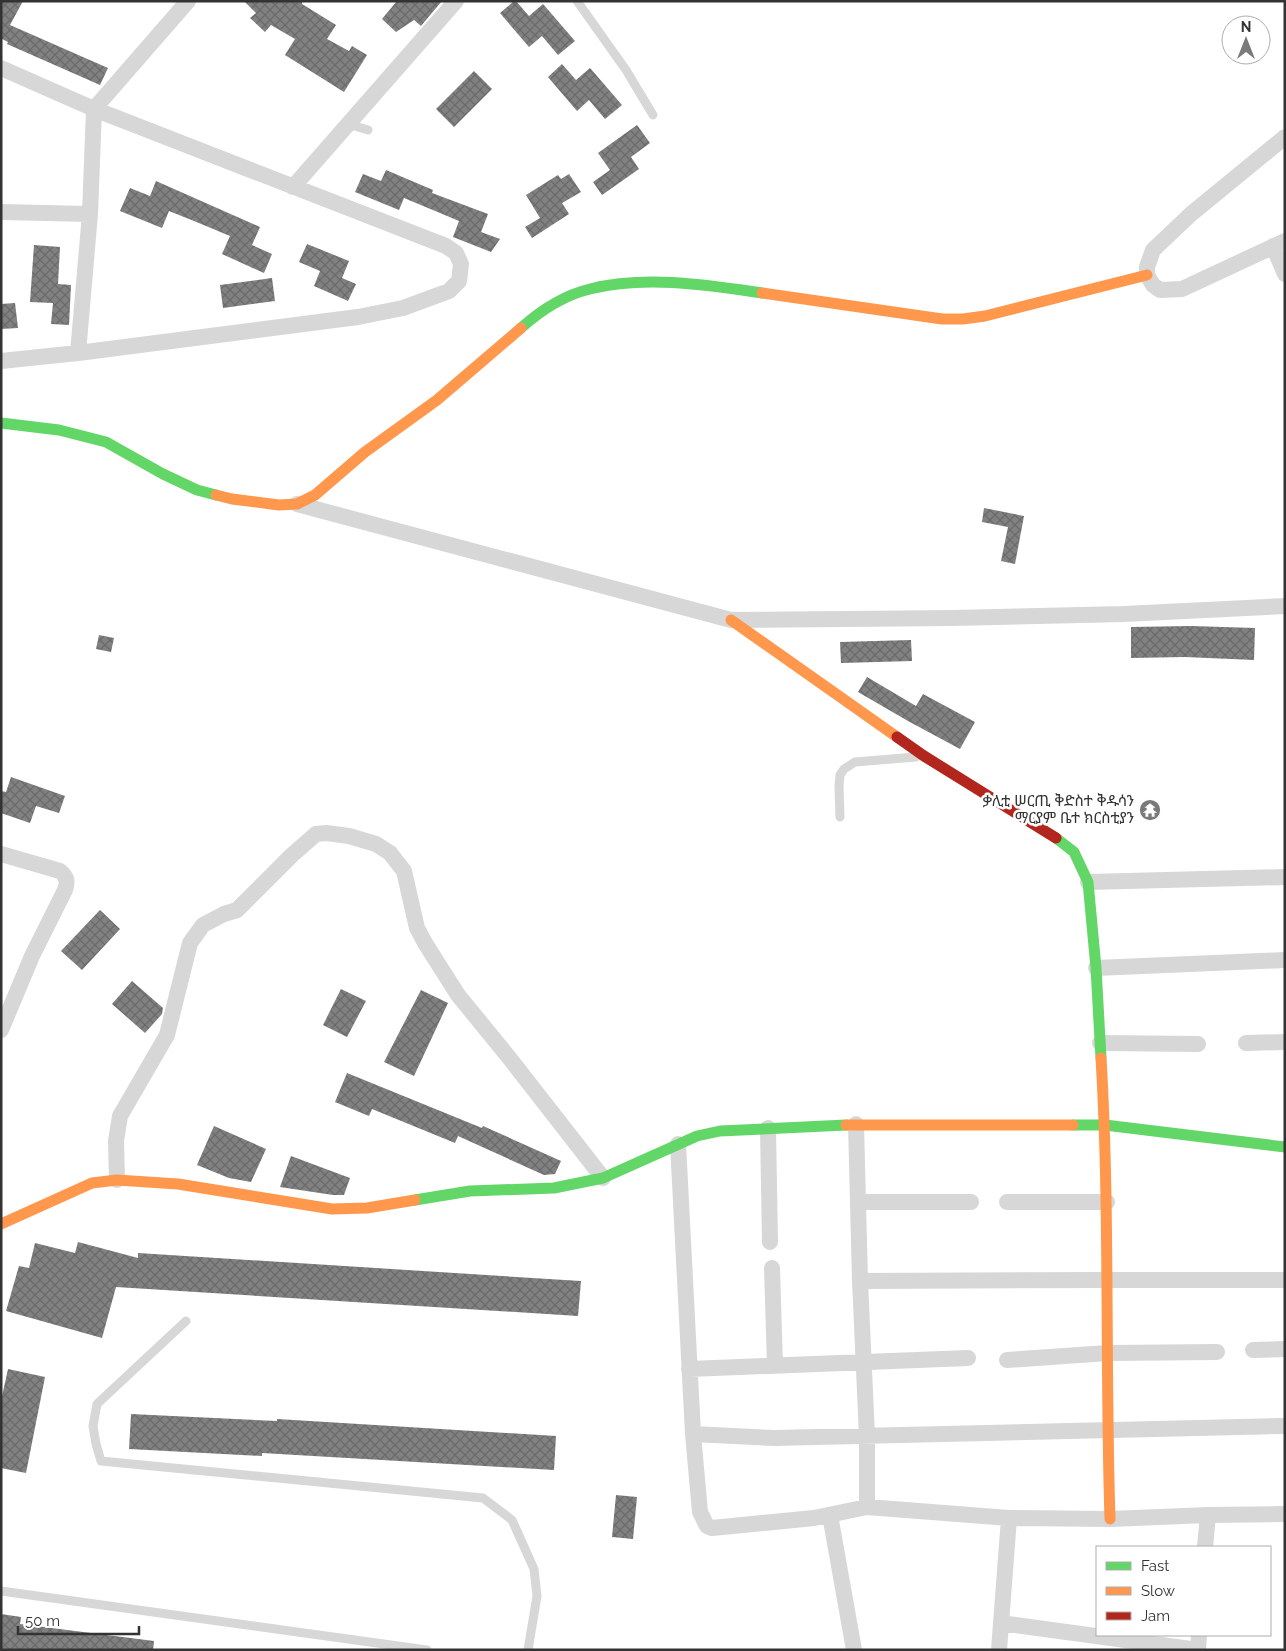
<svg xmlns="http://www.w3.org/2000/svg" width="1286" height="1651" font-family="Raleway,'Noto Sans Ethiopic',sans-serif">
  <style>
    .building { fill: url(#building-cross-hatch) }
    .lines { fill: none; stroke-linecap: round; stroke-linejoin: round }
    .lane { stroke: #d7d7d7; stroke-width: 9 }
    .street { stroke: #d7d7d7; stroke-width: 16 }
    .fast { stroke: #63d668; stroke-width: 11 }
    .slow { stroke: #ff974d; stroke-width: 11 }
    .jam { stroke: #b3261e; stroke-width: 11 }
    .labels { text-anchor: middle; stroke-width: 5; stroke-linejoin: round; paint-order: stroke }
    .poi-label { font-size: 15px; fill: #333; stroke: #fff; text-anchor: end }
  </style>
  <defs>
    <pattern id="building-cross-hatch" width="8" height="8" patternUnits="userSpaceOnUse" patternTransform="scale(1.25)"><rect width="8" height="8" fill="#818181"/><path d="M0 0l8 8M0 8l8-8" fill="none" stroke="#6a6a6a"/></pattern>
  </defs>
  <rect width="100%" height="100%" fill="#fff"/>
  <!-- building -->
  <path class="building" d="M1,1h22l-13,24 98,43 -8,17 -93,-41 1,-2 -6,-3 -1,1z
    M244,1h58v3l34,21 -9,14 22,12 3,-5 15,9 -23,37 -59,-37 10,-16 -24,-14 -6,7 -15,-14 6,-5z
    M397,1h45l-21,25 -7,-6 -18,12 -14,-13z
    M514,1h2l13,15 14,-12 32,37 -17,14 -16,-19 -13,11 -29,-34z
    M562,64l14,16 14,-12 32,37 -17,14 -16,-19 -12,11 -29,-34z
    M474,71l18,18 -38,38 -18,-18z
    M637,125l13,18 -19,14 8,12 -37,26 -9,-13 17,-12 -12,-17z
    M386,170l47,20 -1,3 56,21 -7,18 19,7 -9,13 -38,-15 6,-16 -19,-8 -36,-15 -5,12 -44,-18 8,-18 18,7z
    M569,174l12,18 -19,11 7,11 -37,24 -7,-11 15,-9 -14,-23 32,-20 3,4z
    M156,181l104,46 -8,18 20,9 -8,19 -42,-19 8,-18 -36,-15 -25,-10 -7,17 -42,-17 10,-23 20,8z
    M307,244l42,17 -7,17 14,6 -8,17 -34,-15 6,-15 -21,-9z
    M34,245l26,2 -2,37 13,1 -2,40 -18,-1 2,-21 -23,-1z
    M272,278l3,23 -52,7 -3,-23z
    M15,303l3,25 -17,1v-25z
    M984,508l40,8 -9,48 -14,-3 7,-34 -26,-5z
    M1191,626l64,2 -1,32 -69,-3 -54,1v-31z
    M99,635l15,3 -3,14 -15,-3z
    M911,640l1,21 -71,2 -1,-21z
    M867,677l49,29 7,-12 52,28 -15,27 -52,-28 -50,-29z
    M11,777l54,19 -6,17 -23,-7 -6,17 -29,-10v-22l5,1z
    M100,910l20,19 -38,41 -21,-19z
    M132,981l31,27 -1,6 -17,19 -33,-29z
    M341,989l25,12 -19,36 -24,-12z
    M421,990l27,13 -34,73 -30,-14z
    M347,1073l135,55 1,-2 78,35 -6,13 -11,1 -86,-39 -3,7 -83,-34 -3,7 -34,-14z
    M214,1126l52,23 -15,33 -22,-4 -32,-13z
    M291,1156l59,22 -6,17h-11l-53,-8z
    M78,1242l60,16v-5l443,28 -3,35 -462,-29 -14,51 -96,-27 13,-45 10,2 6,-25 40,10z
    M8,1369l37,8 -19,96 -25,-5v-67z
    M131,1414l146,7v-2l279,17 -2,34 -292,-17v3l-133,-7z
    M616,1495l21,2 -4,42 -21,-2z
    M1,1614l20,3 -1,7 134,17 -1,9h-152z"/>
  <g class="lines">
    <!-- lane -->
    <path class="lane" d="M577,1l49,69 27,45
      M348,124l20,6
      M840,817l-1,-31 1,-11 4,-6 11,-7 61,-5
      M186,1321l-89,83 -4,22 3,18 5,17 382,37 29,22 22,49 3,27 -9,54
      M1,1591l426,59"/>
    <!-- street -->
    <path class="street" d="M1,68l93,41 352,137 10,7 5,11 -2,17 -10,10 -46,17 -45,9 -280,36 -77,8
      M1285,137l-94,77 -38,36 -6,17v8l6,10 7,5 22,-1 103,-48
      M293,187l163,-186
      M1,212l89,2
      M1273,246l12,28
      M78,353l12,-139 4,-105 94,-108
      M297,504l434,116 222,-2 171,-4 161,-8
      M1,854l59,17c7,6 8,10 5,19l-33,66 -31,74
      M1088,882l197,-5
      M1096,968l189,-8
      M1100,1043l98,1
      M1246,1043l39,-1
      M856,1124l4,157 7,155v71
      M768,1128l2,114
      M678,1144l15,290 7,78 7,14 5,2 102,-10 53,-11 142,11 101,1 98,-4 77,-1
      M117,1180l-1,-39 4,-25 47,-81 23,-92 13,-18 21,-11 13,-4 55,-55 24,-21 10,-1 23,3 27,8 14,9 14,18 13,57 8,15 33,52 53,65 92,118
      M859,1202h112
      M1007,1202h100
      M772,1268l3,98
      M860,1281l247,-1h178
      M1253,1350l32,-1
      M1007,1360l101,-7 109,-1
      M689,1369l279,-11
      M693,1434l81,4 511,-12
      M830,1515l24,135
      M1205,1547l3,-32
      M1001,1623l197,27
      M999,1650l10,-132
      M1198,1650l1,-15"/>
    <!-- fast -->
    <path class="fast" d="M521,328c19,-17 44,-33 69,-39 55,-14 117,-4 172,4
      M1,423l58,7 47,12 57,32 34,16 19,5
      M1056,838l18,14 14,30 8,86 5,90
      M1073,1125h32l180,22
      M415,1200l55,-9 84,-3 49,-10 94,-42 23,-5 126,-6"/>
    <!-- slow -->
    <path class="slow" d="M762,293l180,26h21l22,-3 162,-41
      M216,495l16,4 47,6 18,-1 18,-9 50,-43 72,-52 84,-72
      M731,620l166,117
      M1101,1058c9,153 4,307 9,461
      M846,1125h227
      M1,1224l91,-41 25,-3 61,4 154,25 35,-1 48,-8"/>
    <!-- jam -->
    <path class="jam" d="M897,737l27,19 132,82"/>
  </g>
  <!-- icons -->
  <defs>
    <g id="temple-disc" transform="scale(1.125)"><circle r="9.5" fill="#7a7a7a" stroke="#fff"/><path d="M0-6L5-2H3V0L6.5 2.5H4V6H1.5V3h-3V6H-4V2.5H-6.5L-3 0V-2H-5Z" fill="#fff"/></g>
  </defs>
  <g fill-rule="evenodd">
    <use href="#temple-disc" x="1150" y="810"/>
  </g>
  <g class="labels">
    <!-- poi labels -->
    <g class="poi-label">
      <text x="1134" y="806">ቃሊቲ ሠርጢ ቅድስተ ቅዱሳን<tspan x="1134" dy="17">ማርያም ቤተ ክርስቲያን</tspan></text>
    </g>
  </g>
  <!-- border -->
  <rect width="1286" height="1651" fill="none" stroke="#333333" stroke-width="5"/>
  <!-- legend -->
  <rect x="1096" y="1546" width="175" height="90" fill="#ffffff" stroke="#adadad"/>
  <rect x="1106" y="1562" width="25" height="8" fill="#63d668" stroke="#adadad"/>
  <text x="1141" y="1571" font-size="15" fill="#333333">Fast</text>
  <rect x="1106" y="1587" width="25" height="8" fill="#ff974d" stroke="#adadad"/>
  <text x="1141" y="1596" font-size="15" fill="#333333">Slow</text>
  <rect x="1106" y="1612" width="25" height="8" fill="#b3261e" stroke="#adadad"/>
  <text x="1141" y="1621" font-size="15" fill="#333333">Jam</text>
  <!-- north arrow -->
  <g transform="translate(1246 40)"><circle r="24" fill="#ffffff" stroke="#adadad"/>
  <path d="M0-4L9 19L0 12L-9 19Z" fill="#7a7a7a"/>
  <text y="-8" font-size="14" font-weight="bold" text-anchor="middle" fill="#333333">N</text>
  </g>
  <!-- scale -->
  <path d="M18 1626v8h121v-8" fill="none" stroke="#333333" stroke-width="2.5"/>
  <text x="25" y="1626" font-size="15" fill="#333333" stroke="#ffffff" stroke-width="4" paint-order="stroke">50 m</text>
</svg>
